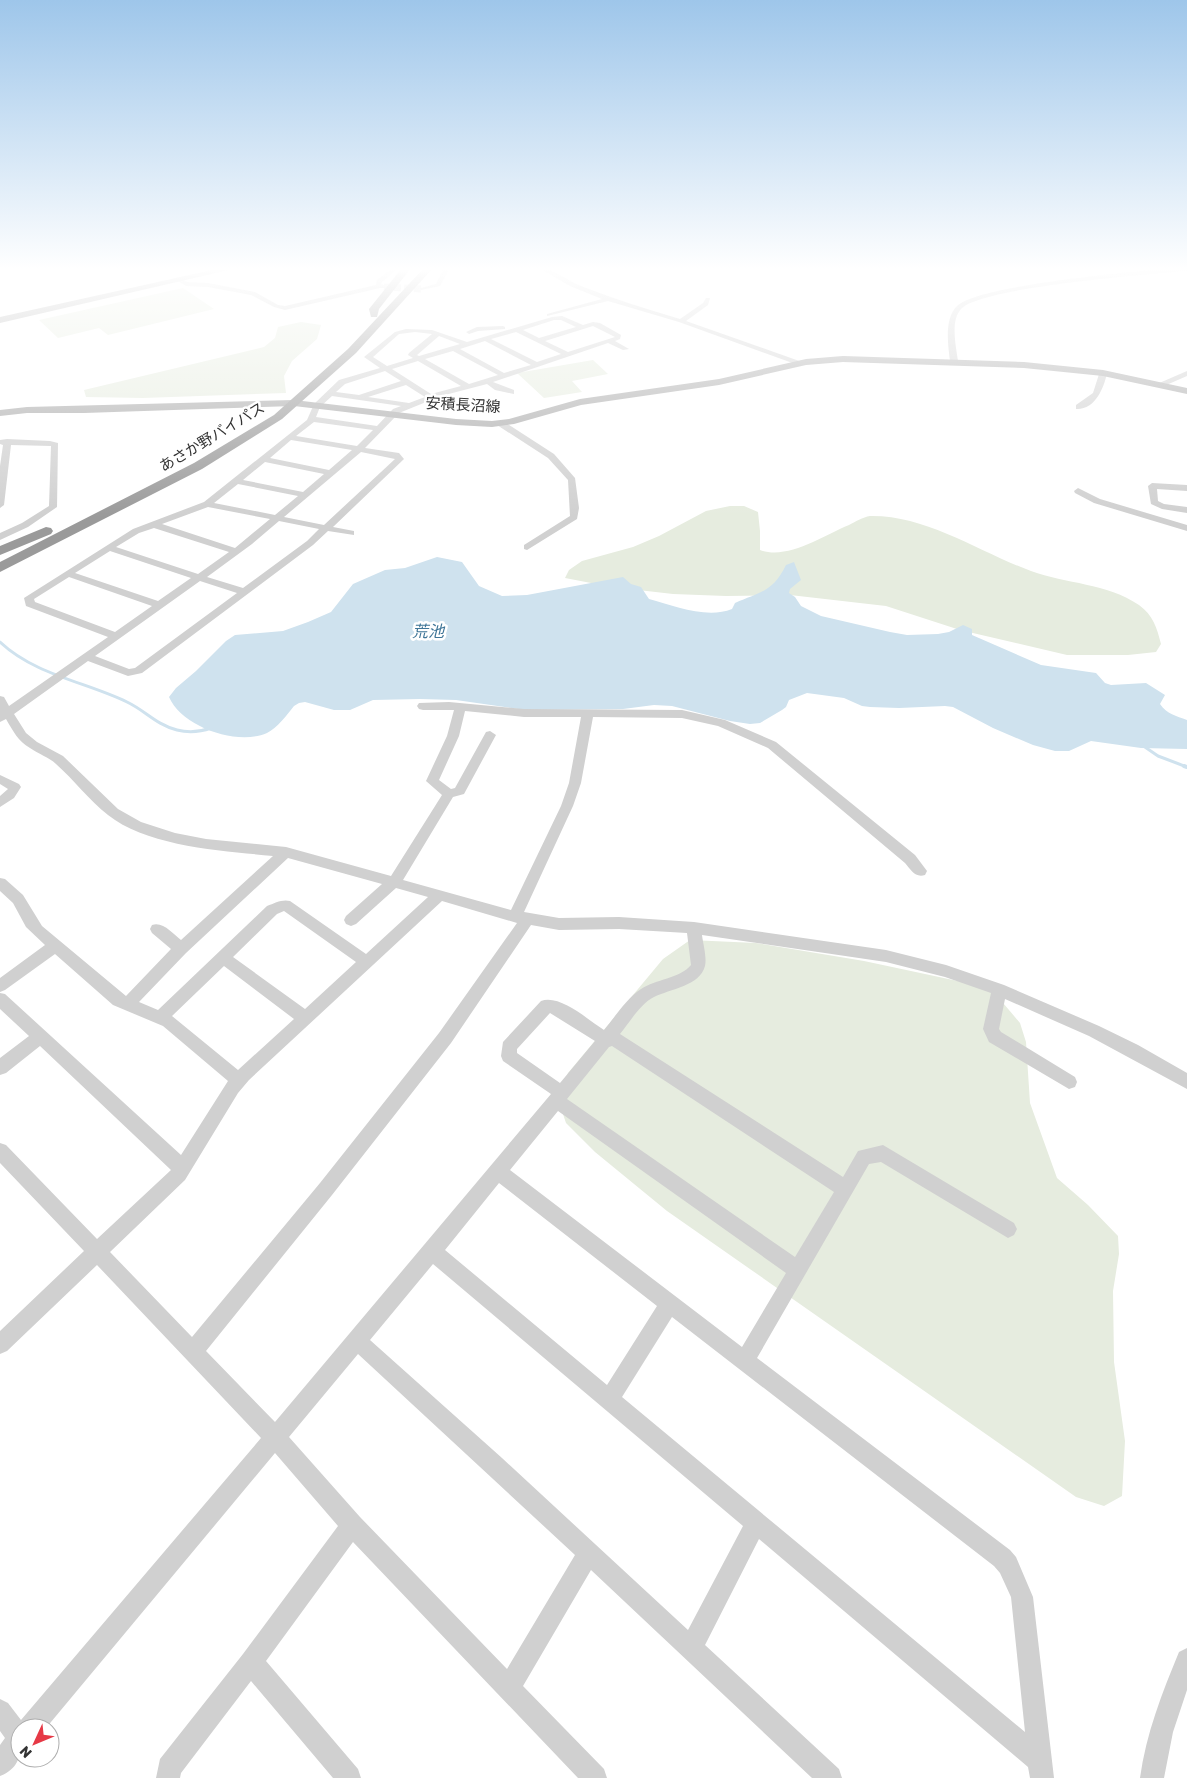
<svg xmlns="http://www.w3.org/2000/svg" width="1187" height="1778" font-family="Rubik,'Noto Sans JP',sans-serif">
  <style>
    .green { fill: #e6ecdf }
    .water { fill: #cfe2ee }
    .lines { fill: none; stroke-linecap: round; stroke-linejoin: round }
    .stream-far1 { stroke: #cfe2ee; stroke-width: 3 }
    .stream { stroke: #cfe2ee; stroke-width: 4 }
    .minor-tunnel { stroke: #d6d6d6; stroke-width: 7; stroke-dasharray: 7 3; stroke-linecap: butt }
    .minor { fill: #d0d0d0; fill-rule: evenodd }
    .major { fill: #ababab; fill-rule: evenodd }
    .highway { fill: #9a9a9a; fill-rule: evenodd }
    .labels { text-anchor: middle; stroke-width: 5; stroke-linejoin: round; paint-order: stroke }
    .far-street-label { font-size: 15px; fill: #333; stroke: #fff }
    .far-water-label { font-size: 16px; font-style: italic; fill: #3f7597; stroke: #fff }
  </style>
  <rect width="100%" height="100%" fill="#fff"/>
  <!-- green -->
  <path class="green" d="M183,288l31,21 -106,26 -9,-7 -41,10 -19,-18z
    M301,322l20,3 -4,14 -25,22 -8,15 2,17 -143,5 -57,-1 -2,-7 180,-43 11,-9 3,-11z
    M593,360l15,14 -36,7 10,11 -38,6 -27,-25z
    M730,506h14l14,6 2,19v19c28,10 62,-14 89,-25 6,-3 14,-8 21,-9 57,-1 109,36 161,55 35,13 76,12 108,34 14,10 18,23 22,39l-5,8 -28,3h-61l-107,-25 -74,-24 -96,-11 -64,1 -53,-2 -61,-7 -47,-9 4,-8 13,-9 51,-14 26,-11 47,-25z
    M690,940l66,3 108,18 122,26 12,10 22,26 6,19 4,61 27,75 31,27 30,31 1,18 -6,37 1,71 11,79 -3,55 -18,10 -28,-9 -409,-286 -72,-59 -29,-29 -8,-24 10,-26 95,-114z"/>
  <!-- water -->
  <path class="water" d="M437,557l25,5 17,24 23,10 25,-1 96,-18 8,7 10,3 8,12c25,7 58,20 83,10l3,-6c25,-11 38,-11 51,-38l8,-3 7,18 -11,9 -1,4 6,4 6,9 20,10 69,16 17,3 31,-1 11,-2 14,-7 9,4v6l69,30 55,8 9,10 6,2 35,-2 19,12 -5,9c7,10 16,12 27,16v29l-46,-1 -50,-7 -22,10h-14l-22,-6 -40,-17 -40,-21 -8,-1 -46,2 -29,-1 -8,-1 -18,-8 -37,-5 -18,7 -3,7 -4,3 -22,13 -10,1 -20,-3 -58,-15 -18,-1 -31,4 -98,1 -69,-10 -36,-1 -47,1 -23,10h-16l-29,-8 -6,1 -5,3c-7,9 -17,22 -27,27 -30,13 -85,-6 -98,-36l7,-9 20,-17 30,-30 9,-6 48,-4 25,-9 23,-10 22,-28 32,-14 20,-2z"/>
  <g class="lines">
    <!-- stream-far1 -->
    <path class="stream-far1" d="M0,642c35,33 86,40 127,60 19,9 28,22 50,28 12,3 23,2 34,-2
      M1142,745l16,11 29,11"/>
    <!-- stream -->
    <path class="stream" d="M1184,766l3,1"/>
    <!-- minor-tunnel -->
    <path class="minor-tunnel" d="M384,287l39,2"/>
    <!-- minor -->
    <path class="minor" d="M392,268h7l-17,14 -1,2 5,2v2h-6l-95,22 -11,-3 -23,-12 -43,-8 -22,-1 -11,-7 3,-2 9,5 21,1 47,9 23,13 7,1 91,-21 1,-5z
      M444,268h6l-10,18 -19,4v-2l15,-4z
      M539,268c15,0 28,13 42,18 33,13 66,23 99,33l23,-16 3,-5h4l-2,7 -22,16 119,42 -7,2 -119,-43 -71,-21 -61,15v-2l55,-15 -32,-13z
      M1170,268h17v3c-36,3 -206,16 -226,38 -11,12 -5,37 -3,52l-4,2 -4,-2c-2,-17 -6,-42 7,-55 21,-21 177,-34 213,-38z
      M562,316l21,9 10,-3 7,1 21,12 -1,4 -5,2 14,8 -6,1 -15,-7 -115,39 21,8v4l-19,-4 -8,-6 -46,12 -42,17 -34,35 34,5 5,6 -71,68 21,4v4l-26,-4 -15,14 -171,128 -14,3 -40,-15 -74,53 12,19 11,9 26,14 55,53 23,13 34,11 31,6 80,8 105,29 51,-81 -16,-14 21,-45 7,-26h-31l-4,-1 -2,-3 2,-3 30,-1 75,7 158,1 43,10 51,22 139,113 12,16 -2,4c-10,3 -14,-5 -20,-12l-137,-115 -50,-22 -36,-8 -89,-1 -12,66 -8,23 -49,106 35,6 60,-1 75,5 192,28 60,15 58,20 95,41 39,19 49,28v16l-98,-53 -84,-37 -6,30 2,3 74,45 2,5 -2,5 -6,2 -80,-47 -6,-13 8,-36 -46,-16 -59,-15 -184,-27c1,9 5,22 3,31 -5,20 -35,23 -51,31 -14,7 -24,25 -34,37l223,143 15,-26 25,-6 131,78 3,6 -3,6 -6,3 -127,-76 -12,2 -112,194 253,192 6,7 17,40 21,181h-24l-2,-11 -269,-228 -54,106 134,124 3,9h-30l-221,-208 -68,116 81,83 3,9h-29l-225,-236 -87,119 92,108 3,9h-28l-82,-97 -70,92 -1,5h-24l4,-19 83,-105 95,-128 -63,-73 -229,275h-26c0,22 4,38 -20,48v-31l5,-7 -5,-7v-32l8,4 13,17 240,-282 -164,-173 -90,86 -7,3v-23l84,-80 -84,-88v-20l6,2 91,94 74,-69 -131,-124 -34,27 -6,2v-17l29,-22 -29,-27v-16l5,1 176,161 47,-74 -65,-55 -50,-21 -58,-51 -50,36 -5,2v-14l45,-33 -19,-18 -13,-24 -13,-12v-13l5,1 18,16 19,31 84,70 45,-47 -19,-16 -2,-4 2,-4c11,-4 21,9 29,15l92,-84c-49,-5 -125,-9 -165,-41 -19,-15 -34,-35 -52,-51 -7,-7 -18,-10 -26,-16 -12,-7 -17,-17 -24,-29l-6,3v-26l4,1 5,9 99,-69 -82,-31 -2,-8 109,-69 71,-27 103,-82 7,-16 25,-24 41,-12 -16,-11 31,-25 11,-3 26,1 35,12 85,-25zM554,320h7l15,7 -37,11 -16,-8zM593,326l22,11 -47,15 -23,-11zM415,332l17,2 -23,19 -1,2 5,3 -26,8 -14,-9 26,-23zM516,332l45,22 -24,8 -46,-23zM439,336l21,8 -41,12 -2,-1zM485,341l46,24 -27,8 -44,-24zM453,351l45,24 -29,9 -44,-25zM418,361l43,25 -30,8 -39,-25zM385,371l16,10 -42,14 -23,-3 9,-8zM406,385l19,12 -16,6 -41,-6zM332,396l69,10 -8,3 -16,17 -61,-9 4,-10zM314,422l59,8 -16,16 -61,-10zM291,440l61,10 -23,20 -59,-12zM361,452l34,7 -71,66 -40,-8zM265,462l59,12 -21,18 -60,-12zM238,484l60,12 -23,19 -61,-12zM208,507l62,12 -35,29 -73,-24zM279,521l40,8 -12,12 -64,47 -36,-11 45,-33zM154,528l75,24 -31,22 -82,-27 23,-14zM110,551l81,27 -33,23 -83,-28zM69,577l83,29 -37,26 -80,-30 -1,-3zM200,581l37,12 -102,75 -6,1 -34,-13zM465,711l59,6h57l-12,66 -8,23 -50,104 -108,-30 50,-83 11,-3 32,-59 -6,-4 -4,1 -31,56 -4,1 -12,-9 20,-44zM288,858l94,26 -36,32 -2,4 2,4 5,2 5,-2 40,-36 32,9 -62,57 -76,-53c-8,-2 -15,2 -23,5l-109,104 -19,-8 47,-49zM442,901l75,22 -78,110 -119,150 -128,154 -82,-85 75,-72 53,-87 11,-13zM284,911l72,51 -51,47 -72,-52 44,-43zM531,925l28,5 60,-1 68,4 4,32c-12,14 -35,14 -50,24 -15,10 -26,28 -37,41 -16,-10 -44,-36 -63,-29l-38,41 -2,14 2,5 48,33 -276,328 -69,-71 126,-156 119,-152zM224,966l70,53 -56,51 -66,-54zM550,1013l45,28 -35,42 -43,-30v-4zM612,1046l222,146 -39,65 -228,-158 42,-52zM558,1111l228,162 -44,74 -232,-177zM499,1183l158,123 -50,79 -162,-135zM433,1264l310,262 -55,104 -186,-172 -132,-118zM672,1317l322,249 6,7 11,24 14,135 -403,-335zM358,1354l217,201 -68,114 -147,-152 -71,-80z
      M503,326l2,1v2l-27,2 -9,3 -3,-2 11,-5z
      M1100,371l7,2c-3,15 -12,37 -31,36v-4l17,-12z
      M1187,371v5l-23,10 -7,-2z
      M497,421h6l51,33 21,24 4,30 -2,11 -50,31 -3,-1v-4l46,-29 -2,-36 -20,-22 -51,-33z
      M7,439l43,2 8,2 -1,64 -29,20 -28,13v-7l22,-10 27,-17 2,-60 -40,-1 -7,60 -4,3v-42l3,-21 -3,-1v-4z
      M1152,483l35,2v6l-30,-2 1,12 6,3 23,3v6l-25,-4 -11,-5 -3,-18z
      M1078,488l22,11 87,26v6l-93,-28 -19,-10 -1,-2z
      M0,775l19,9 2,3 -7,11 -14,9v-11l8,-7 -8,-5z
      M1187,1648v42l-14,42 -9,46h-24c6,-44 22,-85 39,-126z"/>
    <!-- major -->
    <path class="major" d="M221,268h16l-237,55v-6z
      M843,356l181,6 79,8 84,18v6l-84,-18 -79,-8 -181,-6 -37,3 -87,20 -138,20 -67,19 -22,3 -36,-2 -162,-19 -210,7h-57l-27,3v-6l27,-3 267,-7 162,19 36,2 17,-2 71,-20 139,-20 87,-20z"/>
    <!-- highway -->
    <path class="highway" d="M402,268h9l-32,41 -2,8h-6l-2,-8z
      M424,268h9l-77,85 -74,66 -80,50 -202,103v-10l194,-99 80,-48 74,-66z
      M46,527l5,1 2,3 -2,3 -51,21v-9z"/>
  </g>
  <!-- sky -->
  <linearGradient id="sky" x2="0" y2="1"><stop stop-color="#9ec6ea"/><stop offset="0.52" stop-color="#fff"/><stop offset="1" stop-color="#fff" stop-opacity="0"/></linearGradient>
  <rect width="1187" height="517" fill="url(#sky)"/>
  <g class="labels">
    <!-- far-street labels -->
    <g class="far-street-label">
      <text transform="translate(463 405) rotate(3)" y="5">安積長沼線</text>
      <text transform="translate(212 437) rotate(-31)" y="5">あさか野バイパス</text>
    </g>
    <!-- far-water labels -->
    <g class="far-water-label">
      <text x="428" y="637">荒池</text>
    </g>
  </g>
  <!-- north arrow -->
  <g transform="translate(35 1743) rotate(226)"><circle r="24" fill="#ffffff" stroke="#adadad"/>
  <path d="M0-4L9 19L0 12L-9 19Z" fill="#e63946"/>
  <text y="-8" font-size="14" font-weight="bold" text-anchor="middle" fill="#333333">N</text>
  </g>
</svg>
